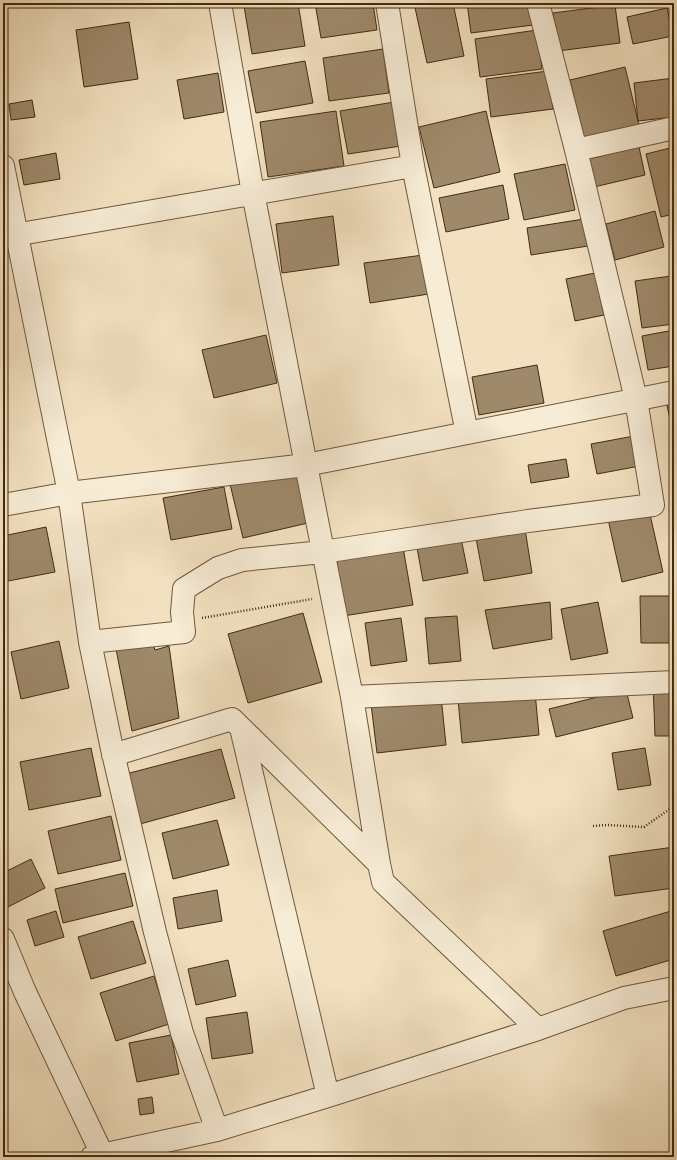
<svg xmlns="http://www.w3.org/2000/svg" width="677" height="1160" font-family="'Gentium Book Plus',serif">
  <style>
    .building { fill: #9e896b; stroke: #442a0f }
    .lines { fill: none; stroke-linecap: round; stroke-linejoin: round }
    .minor-casing { stroke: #70583b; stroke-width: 24 }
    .path { stroke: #442a0f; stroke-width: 2.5; stroke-dasharray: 1 2; stroke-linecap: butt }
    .minor { stroke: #f7ecd6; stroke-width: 22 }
  </style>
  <rect width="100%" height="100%" fill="#f2e1c0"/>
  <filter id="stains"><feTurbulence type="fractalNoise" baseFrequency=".005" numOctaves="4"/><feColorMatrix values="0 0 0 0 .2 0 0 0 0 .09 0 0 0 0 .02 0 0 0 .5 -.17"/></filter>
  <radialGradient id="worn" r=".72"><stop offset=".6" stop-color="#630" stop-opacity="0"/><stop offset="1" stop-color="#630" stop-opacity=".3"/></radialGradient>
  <!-- building -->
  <path class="building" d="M264,3h34l7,43 -53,8 -8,-48z
    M315,3h58l4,27 -56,8z
    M414,3h39l11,53 -37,7z
    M467,3h63l3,22 -62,8z
    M620,3h20l-19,3z
    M615,5l5,38 -62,8 -5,-38z
    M667,8l6,28 -40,8 -6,-27z
    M129,22l9,57 -54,8 -8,-57z
    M537,30l5,39 -62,8 -5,-38z
    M383,49l6,44 -60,8 -6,-43z
    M305,61l8,42 -57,10 -8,-42z
    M625,67l14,58 -55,13 -14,-58z
    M548,71l5,38 -62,8 -5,-38z
    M218,73l6,39 -40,7 -7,-39z
    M674,78v39l-36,4 -4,-38z
    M32,100l3,17 -24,3 -2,-16z
    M394,102l7,44 -53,8 -8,-43z
    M336,111l8,55 -76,11 -8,-55z
    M486,111l14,61 -66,16 -15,-61z
    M639,147l6,28 -51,12 -6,-28z
    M674,147v67l-13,3 -15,-63z
    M56,153l4,26 -36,6 -5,-25z
    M565,164l10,46 -51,10 -10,-46z
    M503,185l6,34 -63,13 -7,-34z
    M655,211l9,36 -49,13 -9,-36z
    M333,216l6,49 -57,8 -6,-49z
    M584,219l4,27 -57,9 -4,-27z
    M423,255l6,39 -59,9 -6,-40z
    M595,273l9,42 -29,6 -9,-42z
    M671,276l3,23v25l-32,4 -7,-47z
    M674,330v36l-26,4 -6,-34z
    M266,335l11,48 -63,15 -12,-48z
    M537,365l7,38 -65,12 -7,-38z
    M674,399v38l-8,-36z
    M634,436l6,30 -43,8 -6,-30z
    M566,459l3,18 -38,6 -3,-18z
    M296,469l12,54 -65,15 -13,-54z
    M224,487l8,42 -61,11 -8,-42z
    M647,501l16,71 -41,10 -16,-72z
    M46,527l9,45 -52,10v-46z
    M525,529l7,44 -48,8 -8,-43z
    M460,533l8,40 -45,8 -7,-39z
    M403,547l10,58 -70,11 -9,-58z
    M640,596h34v47h-33z
    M550,602l2,37 -59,10 -8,-39z
    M598,602l10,51 -37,7 -10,-51z
    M303,613l19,69 -74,21 -20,-69z
    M457,616l4,45 -32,3 -4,-46z
    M401,618l6,43 -36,5 -6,-43z
    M59,641l10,47 -48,11 -10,-47z
    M153,644l2,6 14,-4 10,72 -47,13 -16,-82z
    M674,683v53h-19l-2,-52z
    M626,690l7,28 -77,19 -7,-28z
    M535,692l4,43 -77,8 -4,-44z
    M441,696l5,49 -69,8 -6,-49z
    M91,748l10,48 -72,14 -9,-48z
    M645,748l6,37 -33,5 -6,-37z
    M221,749l14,49 -95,26 -14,-50z
    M111,816l10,44 -63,14 -10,-43z
    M217,820l12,45 -56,14 -11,-46z
    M674,847v41l-59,8 -6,-40z
    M31,859l14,29 -37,19 -5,-11v-23z
    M125,873l8,33 -70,17 -8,-34z
    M217,890l5,31 -44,8 -5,-31z
    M56,911l8,26 -29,9 -8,-26z
    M671,911l3,9v39l-58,17 -13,-45z
    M133,921l13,42 -55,16 -13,-42z
    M228,960l8,36 -40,9 -8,-36z
    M154,976l15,48 -53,17 -16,-48z
    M247,1012l6,41 -41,6 -6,-41z
    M171,1035l8,39 -42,8 -8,-39z
    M152,1097l2,16 -14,2 -2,-16z"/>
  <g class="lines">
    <!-- minor casing -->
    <g class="minor-casing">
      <path id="minor" d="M220,3l33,190 53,272 46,232 27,167 4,18 155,147
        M387,3l26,163 54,267
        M576,150l98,-22
        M3,166l66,327 21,149 22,107 43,183 27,101 35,97
        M3,237l410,-71
        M3,505l66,-12 237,-28 368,-73
        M90,642l94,-10 -2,-20 2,-23 34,-21 24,-8 81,-8 205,-31 125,-16 -17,-106 -60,-249 -38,-147
        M352,697l322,-15
        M241,728l87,368
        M113,755l119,-36 147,145
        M3,939l22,53 77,162
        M92,1157l125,-27 111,-34 210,-67 86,-31 50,-10"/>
    </g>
    <!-- path -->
    <path class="path" d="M202,618l110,-19
      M593,826l14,-1 37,2 30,-21"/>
    <!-- minor -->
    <use href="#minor" class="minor"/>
  </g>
  <!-- margin -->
  <rect width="677" height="1160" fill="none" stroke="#f2e1c0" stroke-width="16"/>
  <rect x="4" y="4" width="669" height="1152" fill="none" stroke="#442a0f" stroke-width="2"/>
  <rect x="8" y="8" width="661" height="1144" fill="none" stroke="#442a0f"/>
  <rect width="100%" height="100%" filter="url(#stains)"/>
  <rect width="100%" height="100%" fill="url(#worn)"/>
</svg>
